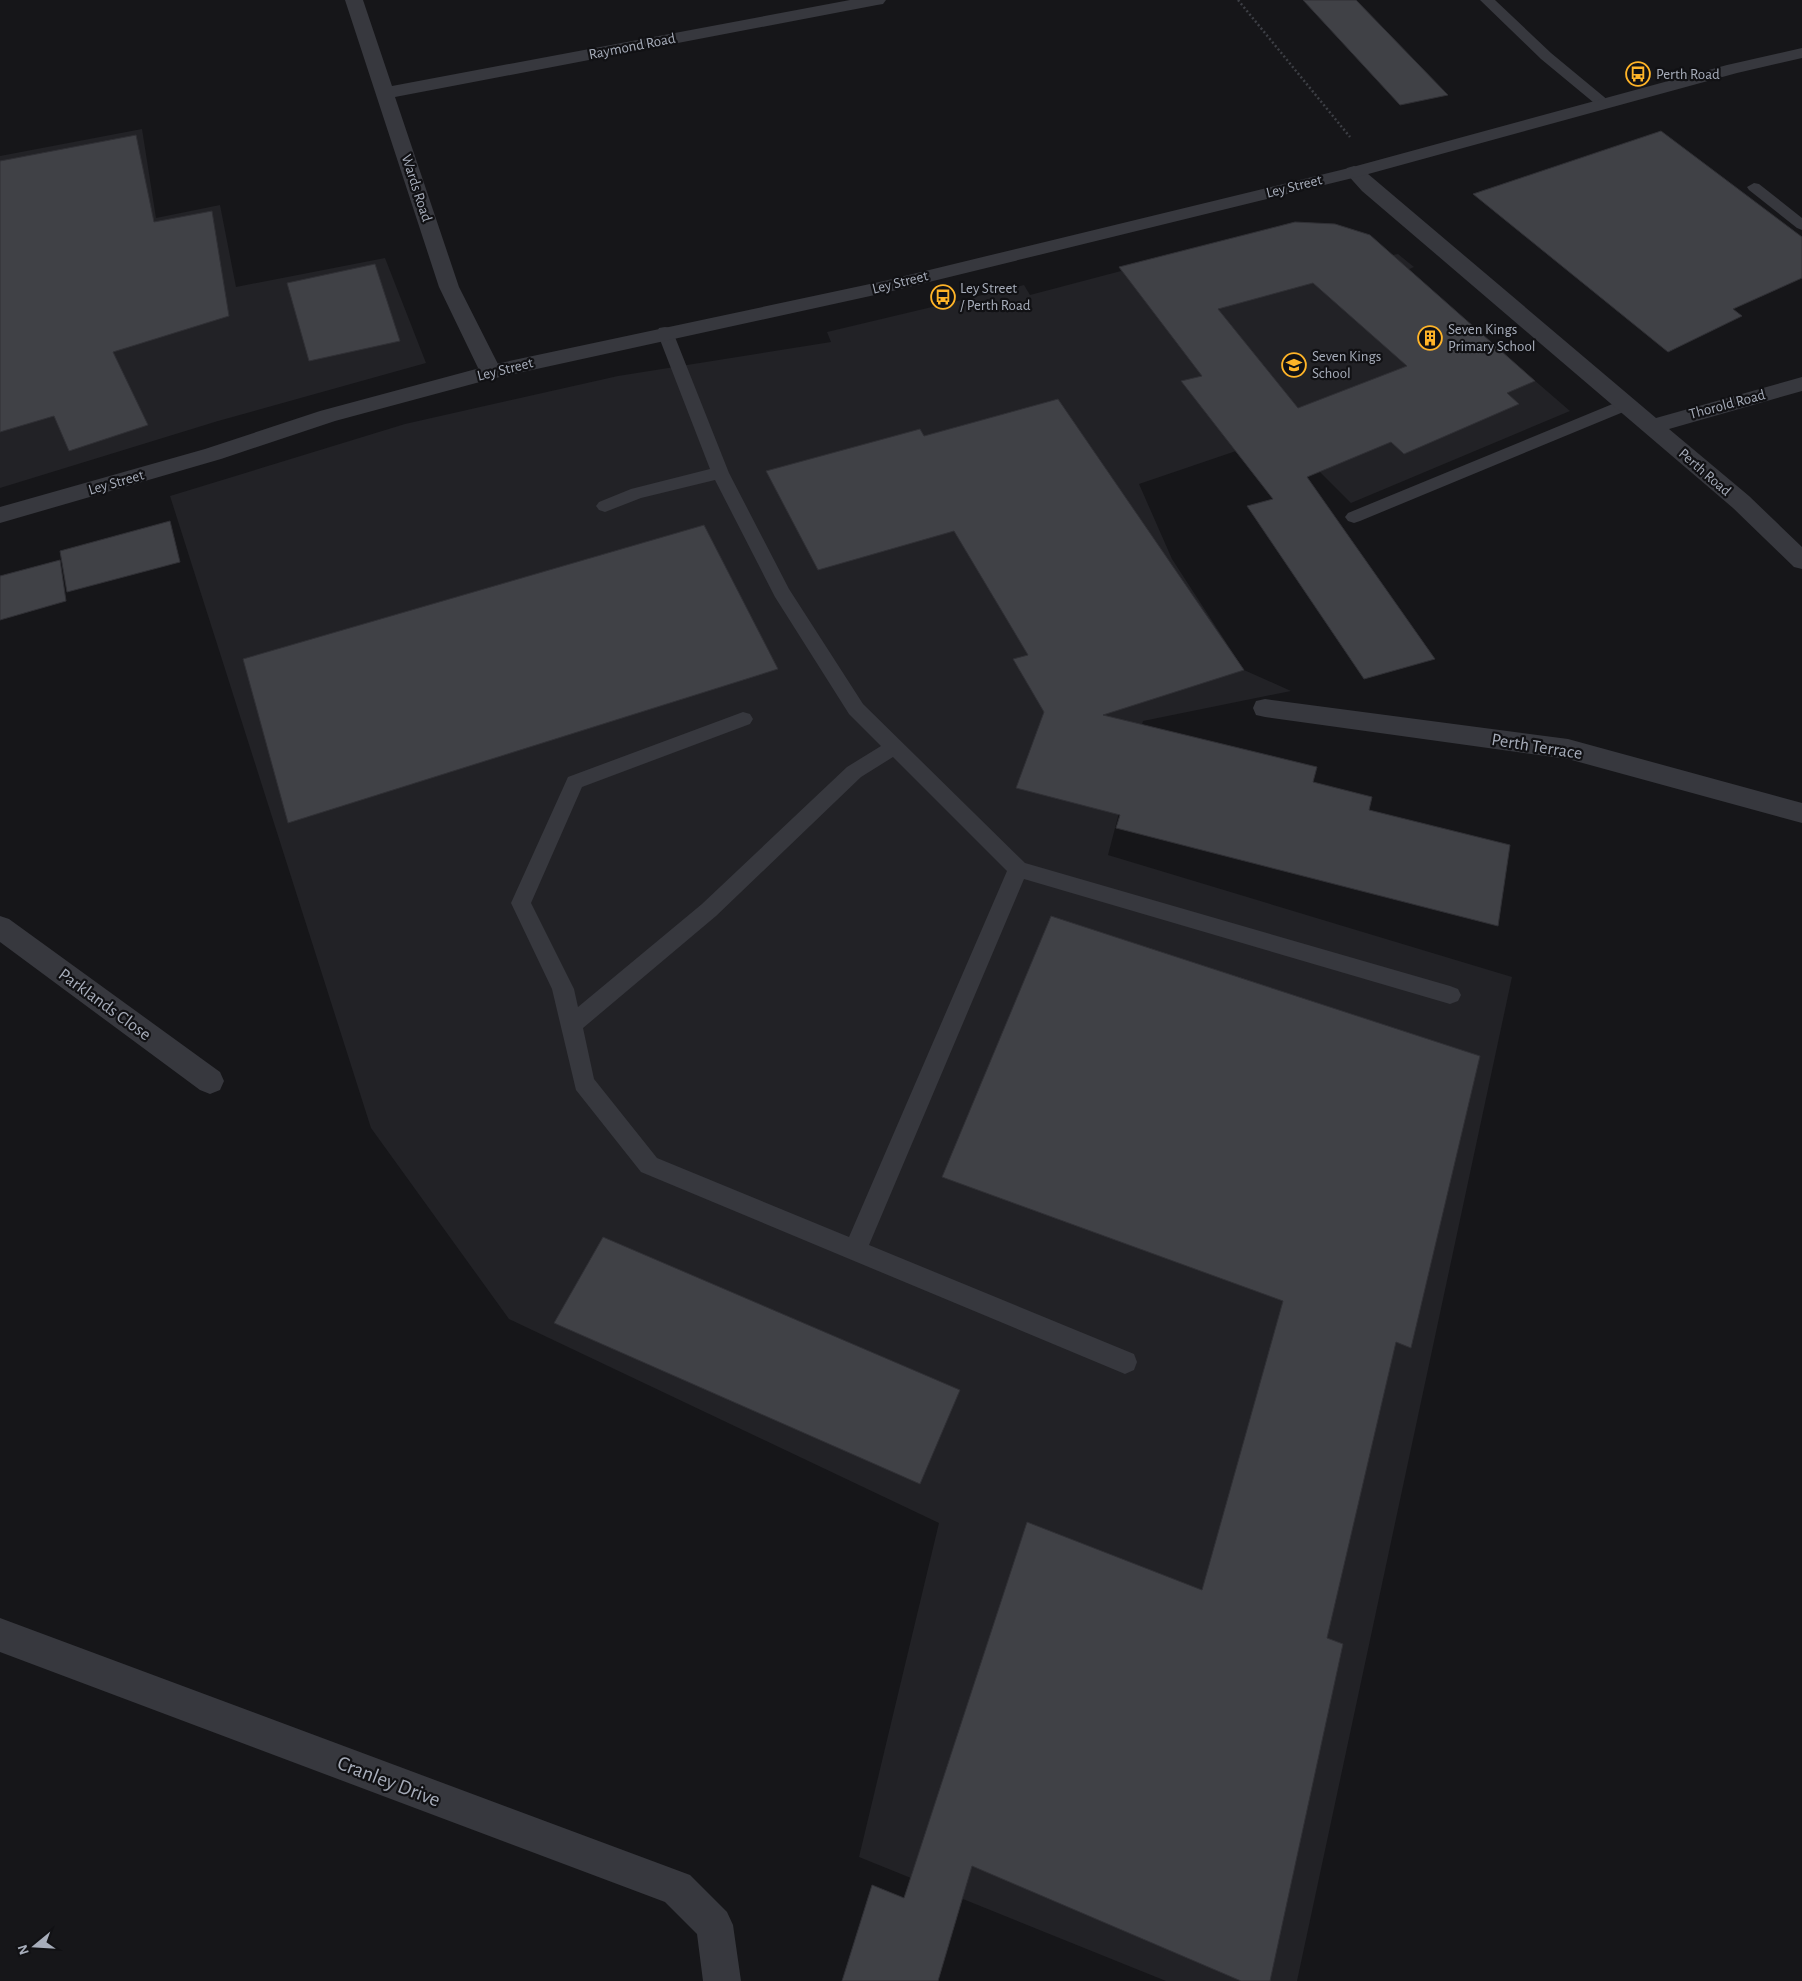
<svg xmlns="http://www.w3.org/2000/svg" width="1802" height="1981" font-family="'Alegreya Sans',sans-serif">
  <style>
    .built { fill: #222226 }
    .building { fill: #404146; stroke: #303035; fill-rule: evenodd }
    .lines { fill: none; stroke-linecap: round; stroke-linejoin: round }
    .path { stroke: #3d3f45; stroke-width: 2.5; stroke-dasharray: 2 2.5; stroke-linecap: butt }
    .service { fill: #37383e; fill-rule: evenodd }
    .minor { fill: #37383e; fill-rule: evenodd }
    .tertiary { fill: #37383e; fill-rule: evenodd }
    .labels { text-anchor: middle; stroke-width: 4.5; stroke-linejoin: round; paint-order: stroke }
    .far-street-label { font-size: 15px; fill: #a7adba; stroke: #111114 }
    .far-poi-label { font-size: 15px; fill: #a7adba; stroke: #111114; text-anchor: start }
    .street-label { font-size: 18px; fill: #a7adba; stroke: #111114 }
    .near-street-label { font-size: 21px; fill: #a7adba; stroke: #111114 }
  </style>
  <rect width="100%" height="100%" fill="#161619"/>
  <!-- built -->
  <path class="built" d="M142,129l14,89 64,-13 16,82 149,-29 41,105 -208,58 -218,67v-332z
    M1295,222l40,2 58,31 5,-1 16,13 -7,3 163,141 -219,92 -68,-68 -144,49 33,75 72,111 47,21 -148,30 -35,134 404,122 -215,1004h-131l-307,-124 80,-334 -430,-204 -138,-191 -201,-632 235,-72 213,-48 213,-34 -4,-10 197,-47 6,10 91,-24 -2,-4z"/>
  <!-- building -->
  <path class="building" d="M1303,0h53l92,95 -48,10z
    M1661,131l141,106v41l-69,31 9,7 -74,36 -195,-158z
    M136,135l18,87 58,-11 17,105 -116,36 35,73 -79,26 -15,-35 -54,16v-271z
    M1295,222l40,2 35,11 165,146 -28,12 12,11 -115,50 -13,-12 -84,35 128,182 -71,20 -117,-173 26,-7 -92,-118 21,-5 -83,-109zM1313,283l94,83 -109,42 -80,-99z
    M375,264l25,77 -91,20 -22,-78z
    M1058,399l186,271 -141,45 214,52 -4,15 59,15 -3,13 141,35 -12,81 -382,-98 4,-13 -104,-27 28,-76 -31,-53 15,-4 -74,-124 -136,39 -52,-99 154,-42 4,7z
    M170,521l10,41 -113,30 -7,-41z
    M704,525l74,144 -490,154 -45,-164z
    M60,560l6,41 -66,19v-44z
    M1051,916l429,140 -69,292 -15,-6 -69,296 16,6 -73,337h-29l-269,-115 -34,115h-96l30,-96 32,13 123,-376 175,68 81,-289 -341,-124z
    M603,1237l357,153 -40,94 -366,-161z"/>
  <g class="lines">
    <!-- path -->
    <path class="path" d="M1238,0l112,137"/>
    <!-- service -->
    <path class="service" d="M1480,0h15l56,53 58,48 2,3 -2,3h-10l-58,-48z
      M1754,183l5,1 43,34v12l-5,-2 -48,-38 -2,-3z
      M665,327l6,1 2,4 56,141 60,116 74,115 162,159 425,123 8,3 3,6 -3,6 -8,3 -426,-125 -155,366 265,109 3,8 -3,8 -9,4 -484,-202 -65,-82 -24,-101 -41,-86 57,-126 175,-65 7,2 3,5 -3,5 -168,63 -51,116 43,86 4,18 124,-103 145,-137 34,-21 -32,-32 -74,-117 -60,-117 -74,18 -36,14 -6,-2 -3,-4 3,-4 32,-13 79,-20 -53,-137 2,-4zM893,757l114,114 -158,366 -192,-79 -63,-79 -11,-51 133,-112 145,-139z
      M1627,398l6,2 2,4 -2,4 -273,113 -6,2 -6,-2 -3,-4 3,-4z"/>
    <!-- minor -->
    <path class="minor" d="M345,0h18l29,86 458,-86h36l-3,4 -6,1 -482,92 64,190 43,85 -4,5 -7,2 -7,-2 -4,-5 -41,-85z
      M1354,166l7,2 295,250 146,-41v14l-133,38 80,67 53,51v22l-8,-2 -61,-59 -371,-317 -17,-19 2,-4z
      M1265,699l303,40 234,64v20l-234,-64 -303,-42 -9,-2 -3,-7 3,-7z
      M0,916l9,3 211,153 4,9 -4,9 -10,4 -10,-4 -200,-148z
      M0,1618l690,257 37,37 6,13 8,56h-38l-6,-47 -32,-32 -665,-250z"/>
    <!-- tertiary -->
    <path class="tertiary" d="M1802,48v10l-65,15 -376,103 -477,117 -393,86 -156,42 -114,38 -221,64v-16l205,-58 115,-38 171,-46 393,-84 465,-113 378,-103z"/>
  </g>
  <!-- icons -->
  <defs>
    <g id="bus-ring" transform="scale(1.25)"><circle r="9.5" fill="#111114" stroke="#ffb428" stroke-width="1.5"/><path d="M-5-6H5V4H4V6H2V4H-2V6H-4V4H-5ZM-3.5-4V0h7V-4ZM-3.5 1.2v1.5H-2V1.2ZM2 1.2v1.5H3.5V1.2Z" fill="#ffb428"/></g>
    <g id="building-ring" transform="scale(1.25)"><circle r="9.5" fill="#111114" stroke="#ffb428" stroke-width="1.5"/><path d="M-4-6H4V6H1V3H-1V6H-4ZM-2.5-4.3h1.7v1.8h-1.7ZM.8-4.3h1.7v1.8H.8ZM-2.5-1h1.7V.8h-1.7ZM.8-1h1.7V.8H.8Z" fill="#ffb428"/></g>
    <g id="school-ring" transform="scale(1.25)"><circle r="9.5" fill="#111114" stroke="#ffb428" stroke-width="1.5"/><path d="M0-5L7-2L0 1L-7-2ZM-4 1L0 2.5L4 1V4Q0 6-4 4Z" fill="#ffb428"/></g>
  </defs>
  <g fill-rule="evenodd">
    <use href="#bus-ring" x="1638" y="74"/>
    <use href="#bus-ring" x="943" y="297"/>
    <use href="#building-ring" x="1430" y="338"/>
    <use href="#school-ring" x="1294" y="365"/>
  </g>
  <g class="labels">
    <!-- far-street labels -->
    <g class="far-street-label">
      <text transform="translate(632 46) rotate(-11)" y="5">Raymond Road</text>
      <text transform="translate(1294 186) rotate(-14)" y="5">Ley Street</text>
      <text transform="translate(417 188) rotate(72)" y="5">Wards Road</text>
      <text transform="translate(900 282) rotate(-14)" y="5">Ley Street</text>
      <text transform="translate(505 369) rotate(-14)" y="5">Ley Street</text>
      <text transform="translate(1727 404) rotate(-15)" y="5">Thorold Road</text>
      <text transform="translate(1705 472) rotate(41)" y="5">Perth Road</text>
      <text transform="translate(116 482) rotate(-16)" y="5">Ley Street</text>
    </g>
    <!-- far-poi labels -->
    <g class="far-poi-label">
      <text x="1656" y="79">Perth Road</text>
      <text x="960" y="293">Ley Street<tspan x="960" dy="17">/ Perth Road</tspan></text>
      <text x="1448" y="334">Seven Kings<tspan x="1448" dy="17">Primary School</tspan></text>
      <text x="1312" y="361">Seven Kings<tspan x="1312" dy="17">School</tspan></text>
    </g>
    <!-- street labels -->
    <g class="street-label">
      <text transform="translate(1537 746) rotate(9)" y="6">Perth Terrace</text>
      <text transform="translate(105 1004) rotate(36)" y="6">Parklands Close</text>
    </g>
    <!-- near-street labels -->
    <g class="near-street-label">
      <text transform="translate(389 1781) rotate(21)" y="7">Cranley Drive</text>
    </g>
  </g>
  <!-- north arrow -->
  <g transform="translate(35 1946) rotate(252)" stroke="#111114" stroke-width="4" paint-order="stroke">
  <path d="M0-4L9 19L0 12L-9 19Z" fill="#a7adba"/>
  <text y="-8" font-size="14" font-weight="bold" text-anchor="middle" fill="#a7adba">N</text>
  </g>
</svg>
